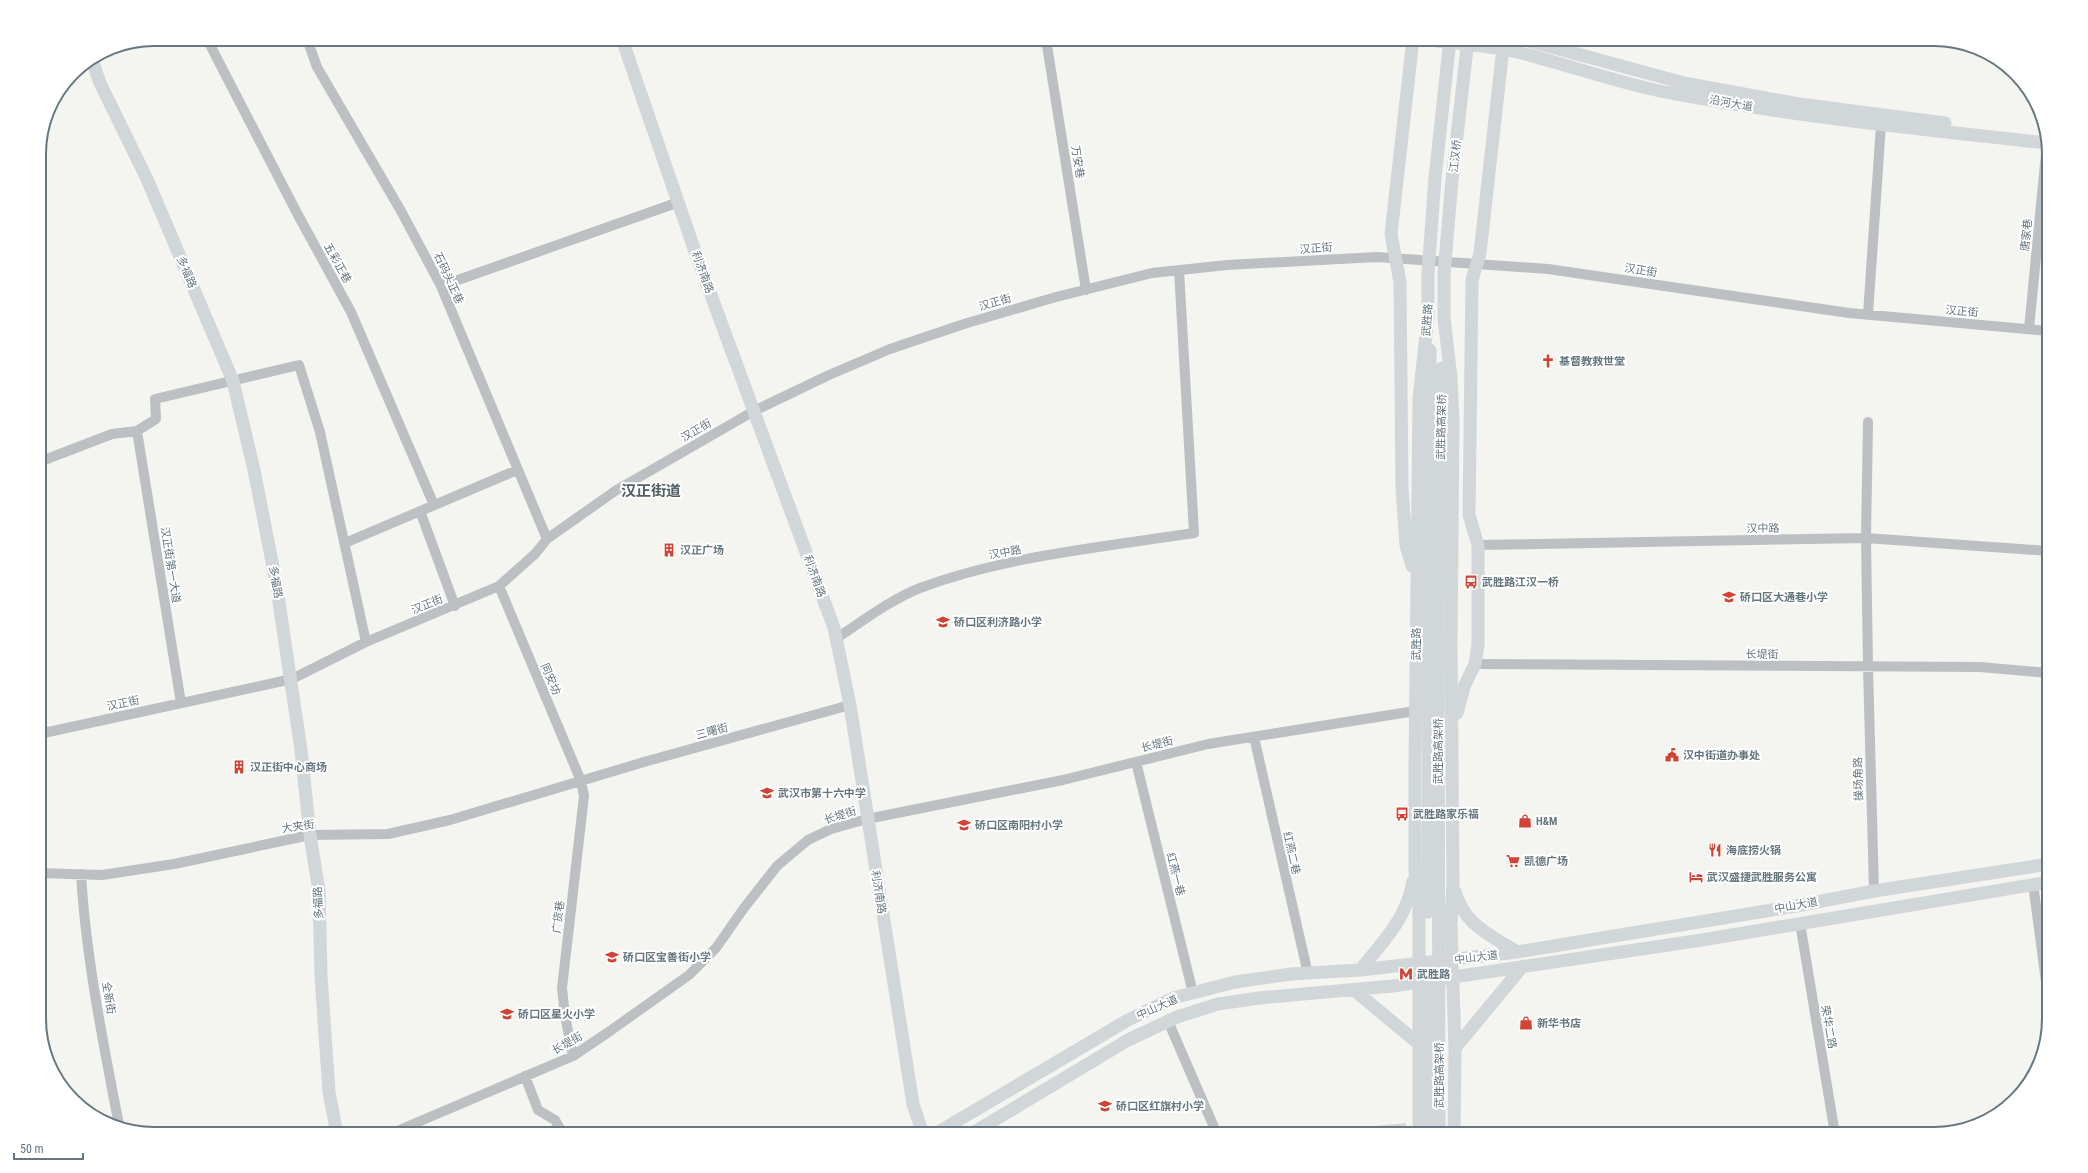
<svg xmlns="http://www.w3.org/2000/svg" width="2088" height="1173" font-family="'Roboto Condensed','Noto Sans SC',sans-serif">
  <style>
    .green { fill: #d5d9d1 }
    .lines { fill: none; stroke-linecap: round; stroke-linejoin: round }
    .minor { stroke: #bcc0c3; stroke-width: 10 }
    .major { stroke: #d1d6d9; stroke-width: 13 }
    .labels { text-anchor: middle; stroke-width: 4; stroke-linejoin: round; paint-order: stroke }
    .street-label { font-size: 11px; fill: #66777f; stroke: #fff }
    .poi-label { font-size: 11px; font-weight: bold; fill: #66777f; stroke: #fff; text-anchor: start }
    .district-label { font-size: 15px; font-weight: bold; fill: #536065; stroke: #fff }
    .rim { fill: none; stroke: #66777f; stroke-width: 2 }
  </style>
  <rect width="100%" height="100%" fill="#f4f4f1"/>
  <!-- green -->
  <path class="green" d="M1406,1123v11h-55v-6z"/>
  <g class="lines">
    <!-- minor -->
    <path class="minor" d="M207,39l91,176 53,97 83,193
      M307,39l10,28 84,144 40,75 106,253
      M1046,39l40,251
      M441,286l238,-84
      M1868,314l13,-189
      M2029,329l18,-186
      M1868,422l-2,116 2,129 6,224
      M137,431l44,272
      M39,462l73,-28 25,-3 19,-12 -1,-20 144,-34 21,67 46,210
      M420,511l35,95
      M345,543l172,-73
      M1478,545l388,-7 183,13
      M499,586l82,195 3,15 -22,192 3,28 8,40
      M837,638c26,-17 53,-38 83,-50 86,-32 183,-41 274,-55l-15,-263
      M1475,664l505,3 69,6
      M39,734l253,-55 74,-37 133,-56 36,-32 12,-15 68,-48 139,-80 75,-36 61,-26 74,-25 92,-27 96,-24 75,-8 150,-8 171,12 301,44 200,18
      M1254,737l54,237
      M1136,762l57,231
      M39,837l3,36
      M39,873l63,2 72,-11 136,-29 78,-1 62,-14 194,-58 206,-57
      M81,874c5,84 22,168 38,251
      M2033,884l16,120
      M1800,923l35,211
      M1168,1021l49,113
      M525,1076l13,34 17,10 8,14
      M390,1134l183,-78 37,-25 79,-56 27,-27 28,-40 33,-42 31,-26 23,-11 36,-10 196,-39 145,-36 207,-33"/>
    <!-- major -->
    <path class="major" d="M622,39l76,221 136,368 16,77 63,399 10,30
      M1420,39c33,4 68,6 101,14 47,12 92,28 139,38 128,25 258,38 387,52
      M1522,39l162,44 115,21 146,19
      M92,60l8,23 47,96 86,202 21,89 22,112 25,168 9,85 9,56 2,85 8,116 8,42
      M1412,566l-6,-21 -4,-57 -2,-206 -9,-48 22,-195
      M1457,713l7,-26 11,-23 3,-19v-100l-9,-30 3,-235 8,-27 24,-214
      M1455,891c9,34 34,43 62,61
      M1428,912l2,-562
      M1360,970c23,-28 47,-52 53,-89
      M1354,990l65,54
      M1455,1048l68,-82
      M935,1134l193,-114 45,-22 62,-16 56,-8 69,-4 157,-18 279,-46 78,-15 175,-27
      M971,1134l157,-94 49,-23 41,-13 41,-6 134,-12 309,-46 347,-58
      M1419,1134v-234l-4,-29v-103l4,-369 9,-83v-43l7,-95 15,-139
      M1428,1134v-144
      M1439,1134l-1,-515 4,-251
      M1454,1134l1,-86 -4,-126 2,-40 -2,-236 2,-224 -2,-44 -7,-60v-44l8,-94 16,-141"/>
  </g>
  <!-- icons -->
  <defs>
    <g id="church-bare" transform="scale(1.08)"><path d="M-1.2-6h2.4v3.5h3.3v2.4h-3.3V6h-2.4V-.1h-3.3v-2.4h3.3Z" fill="#d14435" stroke="#fff" stroke-width="2.5" paint-order="stroke"/></g>
    <g id="building-bare" transform="scale(1.08)"><path d="M-4-6H4V6H1V3H-1V6H-4ZM-2.5-4.3h1.7v1.8h-1.7ZM.8-4.3h1.7v1.8H.8ZM-2.5-1h1.7V.8h-1.7ZM.8-1h1.7V.8H.8Z" fill="#d14435" stroke="#fff" stroke-width="2.5" paint-order="stroke"/></g>
    <g id="bus-bare" transform="scale(1.08)"><path d="M-5-6H5V4H4V6H2V4H-2V6H-4V4H-5ZM-3.5-4V0h7V-4ZM-3.5 1.2v1.5H-2V1.2ZM2 1.2v1.5H3.5V1.2Z" fill="#d14435" stroke="#fff" stroke-width="2.5" paint-order="stroke"/></g>
    <g id="school-bare" transform="scale(1.08)"><path d="M0-5L7-2L0 1L-7-2ZM-4 1L0 2.5L4 1V4Q0 6-4 4Z" fill="#d14435" stroke="#fff" stroke-width="2.5" paint-order="stroke"/></g>
    <g id="civic-bare" transform="scale(1.08)"><path d="M-.6-6.5H3V-4.5H.6V-3L4-1V1h2V6H-6V1h2V-1L-.6-3ZM-1.2 2.5V6h2.4V2.5Z" fill="#d14435" stroke="#fff" stroke-width="2.5" paint-order="stroke"/></g>
    <g id="shop-bare" transform="scale(1.08)"><path d="M-5-2.5h2.3a2.7 3.5 0 0 1 5.4 0H5L5.5 6h-11ZM-1.5-2.5h3a1.5 2.3 0 0 0-3 0Z" fill="#d14435" stroke="#fff" stroke-width="2.5" paint-order="stroke"/></g>
    <g id="restaurant-bare" transform="scale(1.08)"><path d="M-5-6h1v4h1v-4h1v4h1v-4h1v5L-1.5 .5V6h-2V.5L-5-1ZM5-6V6H3V1.5H1.5Q1.5-4 5-6Z" fill="#d14435" stroke="#fff" stroke-width="2.5" paint-order="stroke"/></g>
    <g id="supermarket-bare" transform="scale(1.08)"><path d="M-6-5.5h2.5l.6 2H6L4.5 2H-2.5L-4.4-4H-6ZM-1.5 3.2a1.3 1.3 0 1 0 .1 0ZM3 3.2a1.3 1.3 0 1 0 .1 0Z" fill="#d14435" stroke="#fff" stroke-width="2.5" paint-order="stroke"/></g>
    <g id="hotel-bare" transform="scale(1.08)"><path d="M-6-4.5h1.5V1H6V5H4.5V3h-9V5H-6ZM-4 0a1.8 1.8 0 1 1 3.6 0ZM.5 0V-2.5h3Q6-2.5 6 0Z" fill="#d14435" stroke="#fff" stroke-width="2.5" paint-order="stroke"/></g>
    <g id="metro-bare" transform="scale(1.08)"><path d="M-5.5 5V-5H-3L0 0L3-5H5.5V5H3V-.5L0 4L-3-.5V5Z" fill="#d14435" stroke="#fff" stroke-width="2.5" paint-order="stroke"/></g>
  </defs>
  <g fill-rule="evenodd">
    <use href="#church-bare" x="1548" y="361"/>
    <use href="#building-bare" x="669" y="550"/>
    <use href="#bus-bare" x="1471" y="582"/>
    <use href="#school-bare" x="1729" y="597"/>
    <use href="#school-bare" x="943" y="622"/>
    <use href="#civic-bare" x="1672" y="755"/>
    <use href="#building-bare" x="239" y="767"/>
    <use href="#school-bare" x="767" y="793"/>
    <use href="#bus-bare" x="1402" y="814"/>
    <use href="#shop-bare" x="1525" y="821"/>
    <use href="#school-bare" x="964" y="825"/>
    <use href="#restaurant-bare" x="1715" y="850"/>
    <use href="#supermarket-bare" x="1513" y="861"/>
    <use href="#hotel-bare" x="1696" y="877"/>
    <use href="#school-bare" x="612" y="957"/>
    <use href="#metro-bare" x="1406" y="974"/>
    <use href="#school-bare" x="507" y="1014"/>
    <use href="#shop-bare" x="1526" y="1023"/>
    <use href="#school-bare" x="1105" y="1106"/>
  </g>
  <g class="labels">
    <!-- street labels -->
    <g class="street-label">
      <text transform="translate(1731 103) rotate(10)" y="4">沿河大道</text>
      <text transform="translate(1455 156) rotate(-84)" y="4">江汉桥</text>
      <text transform="translate(1078 162) rotate(81)" y="4">万安巷</text>
      <text transform="translate(2026 235) rotate(-84)" y="4">唐家巷</text>
      <text transform="translate(1316 248) rotate(-4)" y="4">汉正街</text>
      <text transform="translate(338 263) rotate(61)" y="4">五彩正巷</text>
      <text transform="translate(1641 270) rotate(9)" y="4">汉正街</text>
      <text transform="translate(187 272) rotate(67)" y="4">多福路</text>
      <text transform="translate(703 272) rotate(70)" y="4">利济南路</text>
      <text transform="translate(449 278) rotate(65)" y="4">石码头正巷</text>
      <text transform="translate(995 302) rotate(-16)" y="4">汉正街</text>
      <text transform="translate(1962 311) rotate(5)" y="4">汉正街</text>
      <text transform="translate(1427 320) rotate(-86)" y="4">武胜路</text>
      <text transform="translate(1441 427) rotate(-89)" y="4">武胜路高架桥</text>
      <text transform="translate(696 430) rotate(-30)" y="4">汉正街</text>
      <text transform="translate(1763 528) rotate(-1)" y="4">汉中路</text>
      <text transform="translate(1005 552) rotate(-10)" y="4">汉中路</text>
      <text transform="translate(171 565) rotate(81)" y="4">汉正街第一大道</text>
      <text transform="translate(815 576) rotate(70)" y="4">利济南路</text>
      <text transform="translate(276 582) rotate(80)" y="4">多福路</text>
      <text transform="translate(427 604) rotate(-22)" y="4">汉正街</text>
      <text transform="translate(1416 644) rotate(-90)" y="4">武胜路</text>
      <text transform="translate(1762 654) rotate(1)" y="4">长堤街</text>
      <text transform="translate(551 679) rotate(67)" y="4">同安坊</text>
      <text transform="translate(123 703) rotate(-12)" y="4">汉正街</text>
      <text transform="translate(712 731) rotate(-15)" y="4">三曙街</text>
      <text transform="translate(1157 744) rotate(-14)" y="4">长堤街</text>
      <text transform="translate(1438 751) rotate(-90)" y="4">武胜路高架桥</text>
      <text transform="translate(1858 779) rotate(-91)" y="4">操场角路</text>
      <text transform="translate(840 815) rotate(-17)" y="4">长堤街</text>
      <text transform="translate(298 826) rotate(-8)" y="4">大夹街</text>
      <text transform="translate(1292 853) rotate(77)" y="4">红燕二巷</text>
      <text transform="translate(1176 874) rotate(76)" y="4">红燕一巷</text>
      <text transform="translate(879 892) rotate(81)" y="4">利济南路</text>
      <text transform="translate(318 903) rotate(-93)" y="4">多福路</text>
      <text transform="translate(1796 905) rotate(-10)" y="4">中山大道</text>
      <text transform="translate(558 917) rotate(-83)" y="4">广货巷</text>
      <text transform="translate(1476 957) rotate(-7)" y="4">中山大道</text>
      <text transform="translate(109 998) rotate(81)" y="4">全新街</text>
      <text transform="translate(1157 1007) rotate(-24)" y="4">中山大道</text>
      <text transform="translate(1829 1027) rotate(80)" y="4">荣华二路</text>
      <text transform="translate(567 1043) rotate(-29)" y="4">长堤街</text>
      <text transform="translate(1439 1075) rotate(-90)" y="4">武胜路高架桥</text>
    </g>
    <!-- poi labels -->
    <g class="poi-label">
      <text x="1559" y="365">基督教救世堂</text>
      <text x="680" y="554">汉正广场</text>
      <text x="1482" y="586">武胜路江汉一桥</text>
      <text x="1740" y="601">硚口区大通巷小学</text>
      <text x="954" y="626">硚口区利济路小学</text>
      <text x="1683" y="759">汉中街道办事处</text>
      <text x="250" y="771">汉正街中心商场</text>
      <text x="778" y="797">武汉市第十六中学</text>
      <text x="1413" y="818">武胜路家乐福</text>
      <text x="1536" y="825">H&amp;M</text>
      <text x="975" y="829">硚口区南阳村小学</text>
      <text x="1726" y="854">海底捞火锅</text>
      <text x="1524" y="865">凯德广场</text>
      <text x="1707" y="881">武汉盛捷武胜服务公寓</text>
      <text x="623" y="961">硚口区宝善街小学</text>
      <text x="1417" y="978">武胜路</text>
      <text x="518" y="1018">硚口区星火小学</text>
      <text x="1537" y="1027">新华书店</text>
      <text x="1116" y="1110">硚口区红旗村小学</text>
    </g>
    <!-- district labels -->
    <g class="district-label">
      <text x="651" y="496">汉正街道</text>
    </g>
  </g>
  <!-- crop -->
  <path d="M0 0H2088V1173H0ZM154 46H1934A108 108 0 0 1 2042 154V1019A108 108 0 0 1 1934 1127H154A108 108 0 0 1 46 1019V154A108 108 0 0 1 154 46Z" fill="#fff" fill-rule="evenodd"/>
  <path class="rim" d="M154 46H1934A108 108 0 0 1 2042 154V1019A108 108 0 0 1 1934 1127H154A108 108 0 0 1 46 1019V154A108 108 0 0 1 154 46Z"/>
  <!-- scale -->
  <path d="M14 1153v6h69v-6" fill="none" stroke="#66777f" stroke-width="2"/>
  <text x="20" y="1153" font-size="12" fill="#66777f" stroke="#ffffff" stroke-width="3" paint-order="stroke">50 m</text>
</svg>
